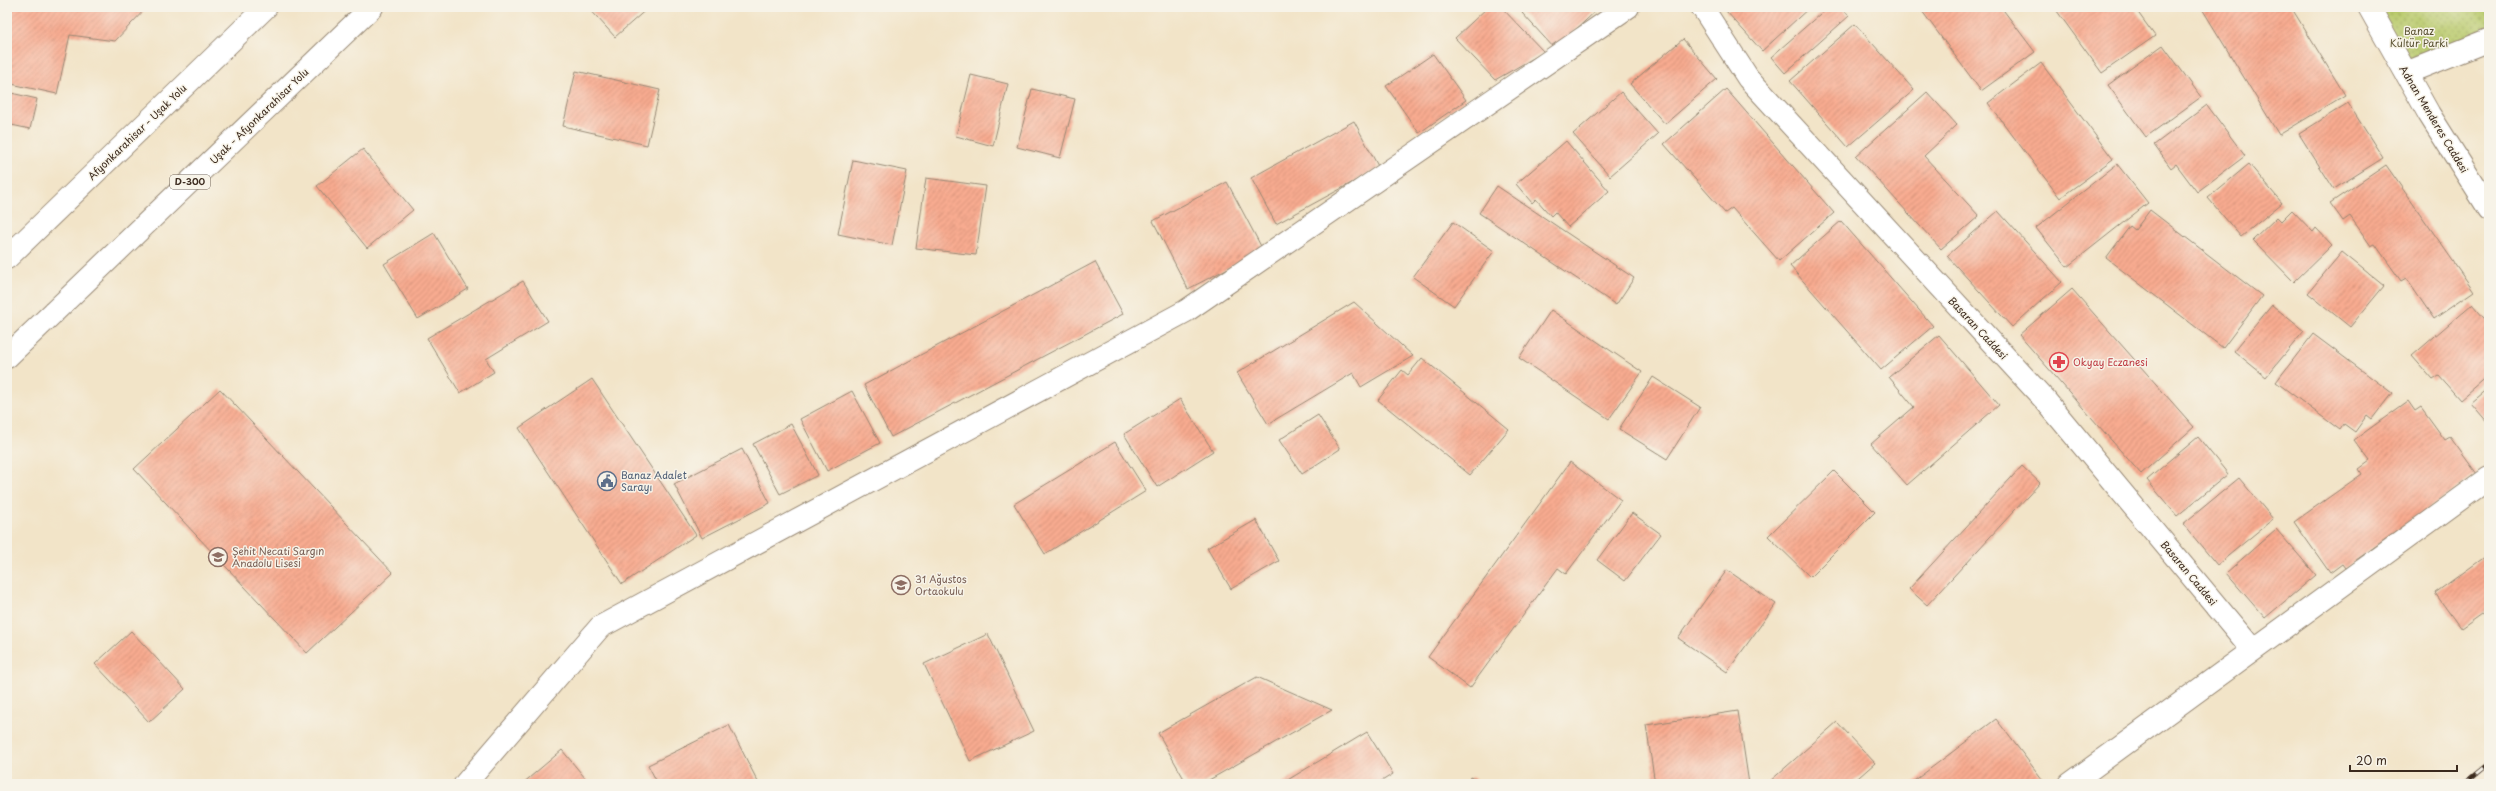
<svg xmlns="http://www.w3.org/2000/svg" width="2496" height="791" font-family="'Playpen Sans',sans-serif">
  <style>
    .park { fill: url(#park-dots); stroke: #7a7a45 }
    .building { fill: url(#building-hatch) }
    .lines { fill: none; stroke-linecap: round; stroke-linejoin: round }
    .minor-casing { stroke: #968773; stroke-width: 24 }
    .highway-casing { stroke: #968773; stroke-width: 24 }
    .minor { stroke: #fff; stroke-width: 22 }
    .highway { stroke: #fff; stroke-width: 22 }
    .rail-casing { stroke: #3b2a1e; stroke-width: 4.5 }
    .rail { stroke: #f7f3e8; stroke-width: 3; stroke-dasharray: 9; stroke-linecap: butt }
    .labels { text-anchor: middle; stroke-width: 3; stroke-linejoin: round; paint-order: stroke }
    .shield { fill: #f7f3e8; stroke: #73665b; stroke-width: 1 }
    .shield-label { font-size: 9px; font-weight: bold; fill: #3b2a1e }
    .park-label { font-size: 10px; fill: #5a5232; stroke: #f7f3e8 }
    .street-label { font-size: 10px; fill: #3b2a1e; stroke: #f7f3e8 }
    .health-label { font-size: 10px; fill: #be3a42; stroke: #f7f3e8; text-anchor: start }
    .service-label { font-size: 10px; fill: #4e5e75; stroke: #f7f3e8; text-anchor: start }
    .education-label { font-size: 10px; fill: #785e54; stroke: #f7f3e8; text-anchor: start }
  </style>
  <defs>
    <pattern id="park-dots" width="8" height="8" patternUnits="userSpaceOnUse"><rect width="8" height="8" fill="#b9ca6c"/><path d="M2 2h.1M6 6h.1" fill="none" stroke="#98a458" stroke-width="1.8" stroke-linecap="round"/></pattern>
    <pattern id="building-hatch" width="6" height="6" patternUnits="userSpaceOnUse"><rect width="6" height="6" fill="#f8ab90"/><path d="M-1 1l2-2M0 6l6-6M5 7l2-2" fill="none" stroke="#ca8b75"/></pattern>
  </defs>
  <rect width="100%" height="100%" fill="#f7f3e8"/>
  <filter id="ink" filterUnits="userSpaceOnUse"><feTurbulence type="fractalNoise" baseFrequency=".025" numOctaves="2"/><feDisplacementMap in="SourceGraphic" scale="8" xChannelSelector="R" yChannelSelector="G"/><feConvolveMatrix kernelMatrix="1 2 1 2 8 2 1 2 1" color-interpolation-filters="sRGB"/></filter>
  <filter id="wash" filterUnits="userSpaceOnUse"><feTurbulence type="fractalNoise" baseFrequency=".012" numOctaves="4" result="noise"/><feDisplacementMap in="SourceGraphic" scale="16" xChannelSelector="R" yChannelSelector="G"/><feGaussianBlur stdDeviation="0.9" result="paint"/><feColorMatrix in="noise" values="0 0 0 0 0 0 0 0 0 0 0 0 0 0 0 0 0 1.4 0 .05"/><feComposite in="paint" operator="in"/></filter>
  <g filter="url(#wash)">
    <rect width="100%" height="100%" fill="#f2e4c8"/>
    <!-- park -->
    <path class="park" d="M2369,7h120v33l-83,33z"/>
    <g id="blocks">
      <!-- building -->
      <path class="building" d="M7,7h140l-32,34 -45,-6 -13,59 -50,-11v-49l3,-11 -3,-1z
        M588,7h61l-34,30z
        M1488,7h13l43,45 -49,28 -40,-42z
        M1529,7h71l-45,42 -33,-36z
        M1731,7h79l-48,44 -36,-40z
        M1828,7h13l8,9 -64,57 -14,-16z
        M1919,7h82l34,45 -54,39z
        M2054,7h80l21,29 -53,37z
        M2201,7h90l54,88 -66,40z
        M1855,24l59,66 -66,57 -58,-66z
        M1683,39l34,40 -52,45 -35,-40z
        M2163,45l38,52 -55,40 -38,-52z
        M1433,54l33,46 -47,33 -33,-47z
        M2041,63l72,96 -53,39 -72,-95z
        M576,71l84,19 -13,55 -84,-19z
        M971,75l37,9 -15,62 -37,-10z
        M1032,89l43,10 -15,59 -43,-11z
        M1726,89l108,124 -55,48 -47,-53 -7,5 -61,-69z
        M7,92l30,7 -7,30 -23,-5z
        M1621,92l37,42 -48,42 -37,-42z
        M1927,92l30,33 -33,31 55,60 -38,33 -85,-93z
        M2348,103l35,55 -49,31 -35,-55z
        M2207,105l38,51 -48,36 -21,-28 -5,4 -17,-23z
        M1354,121l25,47 -103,56 -25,-46z
        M1566,141l43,50 -41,36 -13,-15 -4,4 -15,-17 -4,4 -16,-19z
        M363,149l50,61 -46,38 -50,-62z
        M853,160l54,11 -15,74 -54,-11z
        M2117,164l31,39 -81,64 -31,-39z
        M2249,164l33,39 -41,34 -33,-39z
        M2386,165l88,126 -40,28 -28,-41 -5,3 -26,-37 -4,2 -21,-30 -7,5 -13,-18z
        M926,178l60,8 -10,69 -60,-7z
        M1227,182l36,68 -75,39 -35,-68z
        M1497,186l137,92 -18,27 -137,-92z
        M2150,210l112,86 -39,52 -117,-90 24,-32 5,4z
        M2292,210l21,22 3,-4 16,17 -38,37 -41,-42 24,-23 4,4z
        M1998,211l64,71 -50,45 -65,-71z
        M1841,221l92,105 -52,44 -91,-104z
        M1453,222l41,29 -40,55 -41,-29z
        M434,233l34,56 -50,30 -34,-55z
        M2342,252l42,34 -34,41 -42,-34z
        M1095,262l28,52 -232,123 -27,-52z
        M523,281l25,40 -62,38 8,13 -34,21 -33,-55z
        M2072,289l122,138 -53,47 -122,-139z
        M1354,302l59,54 -52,31 -8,-14 -85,51 -31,-51z
        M2472,304l17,20v51l-29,25 -21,-24 -6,4 -21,-24z
        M2272,305l32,26 -38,46 -32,-26z
        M1551,310l91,62 -33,47 -90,-61z
        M2313,334l79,59 -20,26 -5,-4 -12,17 -11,-8 -4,6 -64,-48z
        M1939,335l60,70 -92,80 -36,-41 43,-37 -25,-30z
        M1422,358l87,71 -39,46 -92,-75 24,-30 6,5z
        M1653,377l47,30 -33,52 -48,-30z
        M592,379l104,156 -74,49 -103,-156z
        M2489,388v36l-18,-21z
        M220,389l173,184 -86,80 -173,-184z
        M852,391l28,52 -53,28 -27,-52z
        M1180,399l33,52 -56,36 -33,-53z
        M2408,401l7,10 6,-4 24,33 5,-3 27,37 -132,94 -3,-4 -12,9 -36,-51 68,-48 -3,-5 11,-8 -16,-21z
        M1318,415l22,34 -38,25 -23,-34z
        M791,424l27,51 -38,19 -27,-50z
        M2198,437l30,37 -51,42 -30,-36z
        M1115,442l31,49 -101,63 -31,-50z
        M742,449l28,54 -68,35 -28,-54z
        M1570,462l51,38 -55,74 -8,-6 -88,120 -42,-31z
        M2022,466l18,17 -113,122 -18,-16z
        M1834,471l41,41 -65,65 -42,-41z
        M2239,478l34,41 -56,46 -34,-41z
        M1632,513l29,21 -36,47 -28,-21z
        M1256,520l23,41 -48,28 -24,-41z
        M2276,529l40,46 -51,43 -39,-45z
        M2489,554v55l-28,20 -26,-36z
        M1727,570l49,34 -49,68 -49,-34z
        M131,631l54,58 -36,33 -54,-58z
        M988,634l46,97 -64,30 -46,-97z
        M1257,677l75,33 -130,74h-15l-29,-51z
        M1738,711l11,73h-94l-9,-59z
        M1996,719l50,65h-136z
        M1837,722l38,41 -24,21h-81l-1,-2z
        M729,725l30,59h-101l-10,-19z
        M1367,732l26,42 -16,10h-96z
        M562,750l28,34h-68z
        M1471,777l14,7h-18z"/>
    </g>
  </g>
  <g filter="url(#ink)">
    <use href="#blocks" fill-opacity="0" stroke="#968773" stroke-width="1"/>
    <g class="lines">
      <!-- minor casing -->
      <g class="minor-casing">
        <path id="minor" d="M1702,7l46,71 297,322 208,250
          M2369,7l60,107 60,95
          M2406,73l83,-33
          M465,784l135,-157 586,-316 442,-304
          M2070,784l419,-306"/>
      </g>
      <!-- highway casing -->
      <g class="highway-casing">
        <path id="highway" d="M7,258l259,-251
          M7,357l365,-350"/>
      </g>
      <!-- minor -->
      <use href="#minor" class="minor"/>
      <!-- highway -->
      <use href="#highway" class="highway"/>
      <!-- rail casing -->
      <g class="rail-casing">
        <path id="rail" d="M2463,784l26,-21"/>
      </g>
      <!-- rail -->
      <use href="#rail" class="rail"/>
    </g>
  </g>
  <!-- icons -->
  <defs>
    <g id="pharmacy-ring" transform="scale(1)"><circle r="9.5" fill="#f7f3e8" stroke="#e0444e" stroke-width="1.5"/><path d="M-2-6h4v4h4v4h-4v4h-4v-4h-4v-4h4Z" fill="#e0444e"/></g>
    <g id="civic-ring" transform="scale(1)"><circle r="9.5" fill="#f7f3e8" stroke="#5c6f8a" stroke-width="1.5"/><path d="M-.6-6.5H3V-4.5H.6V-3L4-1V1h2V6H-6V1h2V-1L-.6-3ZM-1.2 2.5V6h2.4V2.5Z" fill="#5c6f8a"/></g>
    <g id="school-ring" transform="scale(1)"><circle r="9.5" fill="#f7f3e8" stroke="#8d6e63" stroke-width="1.5"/><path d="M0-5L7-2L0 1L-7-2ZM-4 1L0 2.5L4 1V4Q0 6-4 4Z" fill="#8d6e63"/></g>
  </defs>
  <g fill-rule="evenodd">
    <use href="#pharmacy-ring" x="2059" y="362"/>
    <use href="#civic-ring" x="607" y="481"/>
    <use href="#school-ring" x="218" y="557"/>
    <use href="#school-ring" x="901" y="585"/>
  </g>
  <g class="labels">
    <!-- shield labels -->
    <rect class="shield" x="170" y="175" width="40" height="14" rx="3"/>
    <g class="shield-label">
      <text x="190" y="185">D-300</text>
    </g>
    <!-- park labels -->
    <g class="park-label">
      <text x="2419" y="35">Banaz<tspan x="2419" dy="12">Kültür Parki</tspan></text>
    </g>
    <!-- street labels -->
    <g class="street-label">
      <text transform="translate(259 116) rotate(-44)" y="4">Uşak - Afyonkarahisar Yolu</text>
      <text transform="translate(2434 119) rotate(59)" y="4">Adnan Menderes Caddesi</text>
      <text transform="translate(137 132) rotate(-44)" y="4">Afyonkarahisar - Uşak Yolu</text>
      <text transform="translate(1978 328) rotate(47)" y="4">Basaran Caddesi</text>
      <text transform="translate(2189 573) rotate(50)" y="4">Basaran Caddesi</text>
    </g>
    <!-- health labels -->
    <g class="health-label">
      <text x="2073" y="366">Okyay Eczanesi</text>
    </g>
    <!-- service labels -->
    <g class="service-label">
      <text x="621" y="479">Banaz Adalet<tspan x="621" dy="12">Sarayı</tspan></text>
    </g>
    <!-- education labels -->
    <g class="education-label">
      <text x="232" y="555">Şehit Necati Sargın<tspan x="232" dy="12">Anadolu Lisesi</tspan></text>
      <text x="915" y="583">31 Ağustos<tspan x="915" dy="12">Ortaokulu</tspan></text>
    </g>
  </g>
  <!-- margin -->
  <rect width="2496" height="791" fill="none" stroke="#f7f3e8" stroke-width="24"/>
  <!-- scale -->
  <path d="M2350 765v6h107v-6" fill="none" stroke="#3b2a1e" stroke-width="2"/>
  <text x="2356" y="765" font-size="12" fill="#3b2a1e" stroke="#f7f3e8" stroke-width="3" paint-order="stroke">20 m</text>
</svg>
